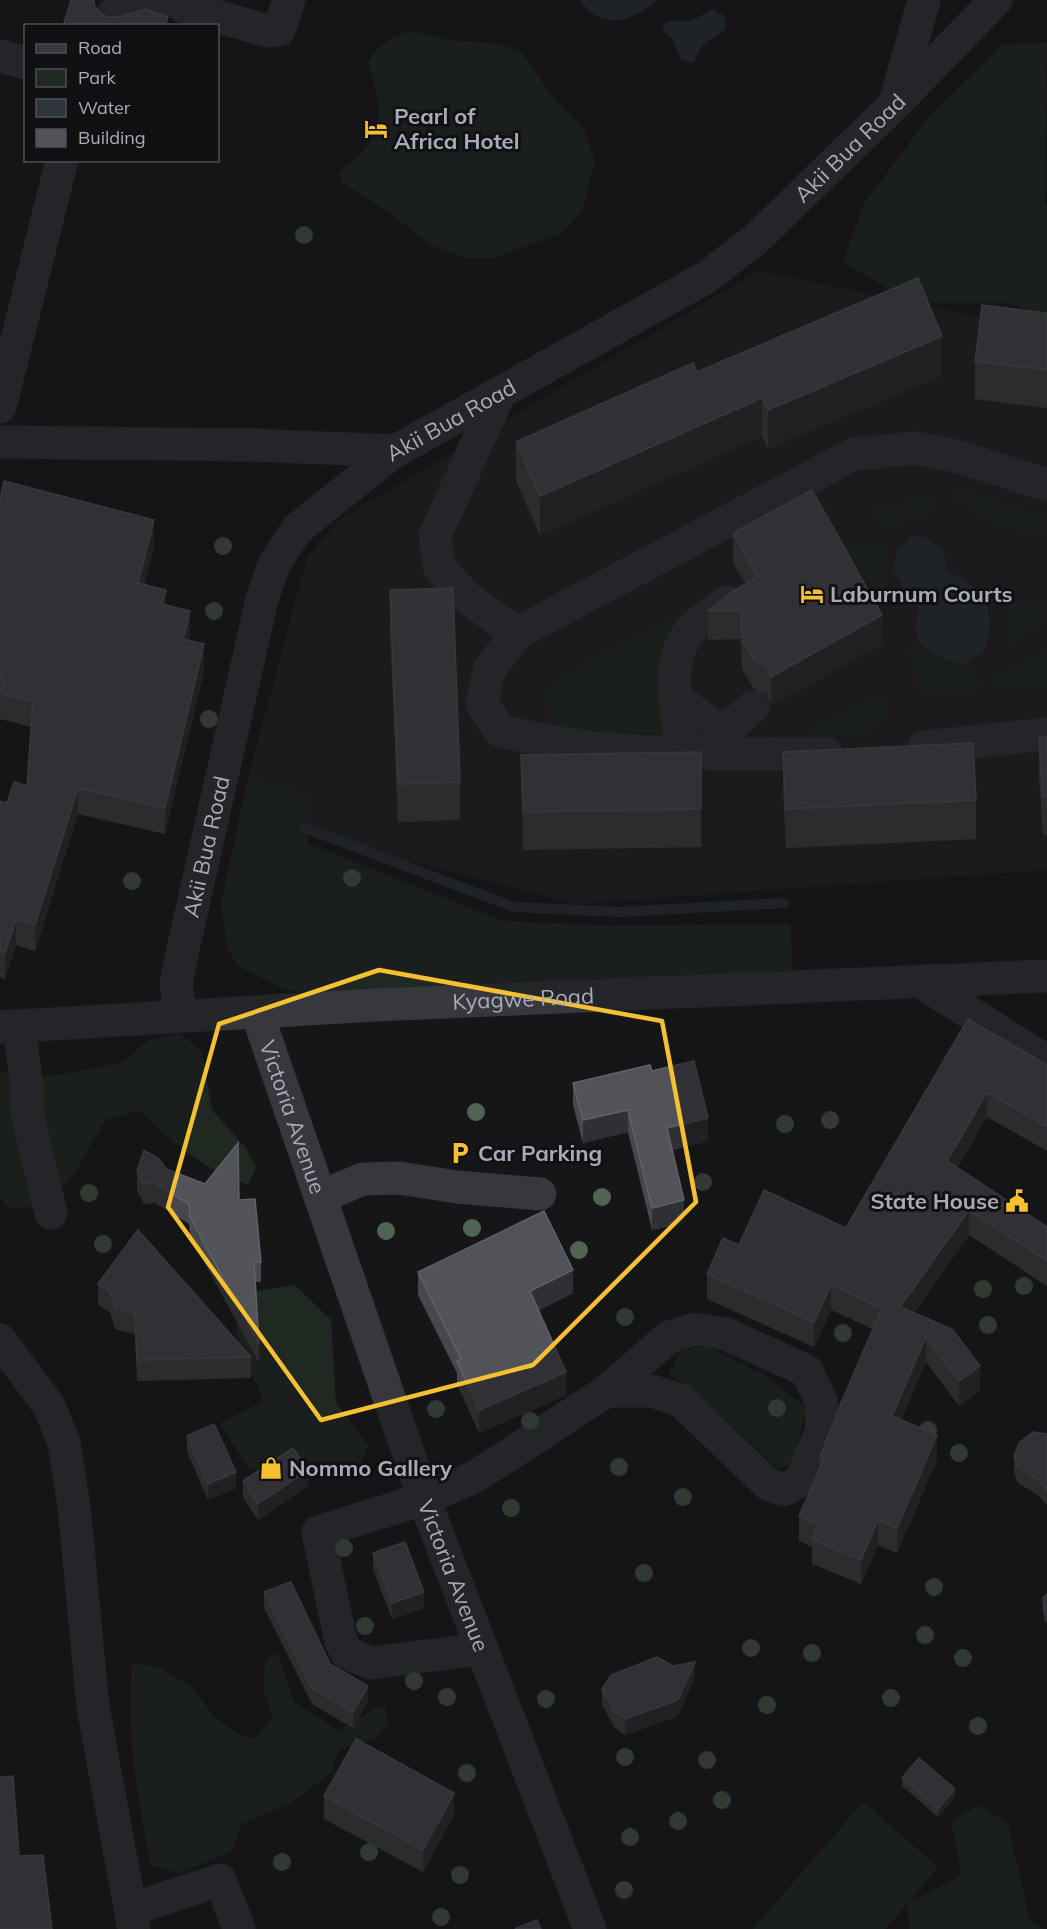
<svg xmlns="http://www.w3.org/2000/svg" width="1047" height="1929" font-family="Mulish,sans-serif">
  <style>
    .built { fill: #222225 }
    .green { fill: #202822 }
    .water { fill: #2c343c }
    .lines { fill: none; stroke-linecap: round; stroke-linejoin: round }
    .stream { stroke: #2c343c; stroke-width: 10 }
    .minor { stroke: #37383d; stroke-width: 33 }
    .tree { fill: #506453 }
    .wall { fill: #47484d }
    .shaded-wall { fill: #2f3033 }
    .building { fill: #525359; stroke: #5f6168; stroke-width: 1.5 }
    .marked { fill: none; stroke: #f5c131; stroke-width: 4.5; stroke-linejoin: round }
    .labels { text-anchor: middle; stroke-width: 6; stroke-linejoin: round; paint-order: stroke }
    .poi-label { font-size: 22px; font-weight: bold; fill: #a8acb8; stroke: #111113; text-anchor: start }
    .street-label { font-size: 22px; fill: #a8acb8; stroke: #111113 }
  </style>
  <rect width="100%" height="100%" fill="#161618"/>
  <!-- built -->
  <path class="built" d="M758,271l289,60v539l-471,34 -220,-57 -51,-19 2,-34 -59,-16 59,-220 33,-39z"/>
  <!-- green -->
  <path class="green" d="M411,31l43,10 44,2 23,9 31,44 32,32 11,34 -13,49 -20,22 -68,25h-31l-35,-15 -38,-30 -47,-30 -5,-11c48,-32 47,-59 30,-109 9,-19 24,-25 43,-32z
    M1047,42l-2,162 2,2v110l-36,-13h-99l-69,-41 20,-57 68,-91 72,-69z
    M955,488l92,31v18l-27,-7 -21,-2 -35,-25 -12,-2z
    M936,498v12l-54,18 -7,-21z
    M884,542l3,46 -10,8 -20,-33 -16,7 -11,-18 21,-8z
    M1007,602l40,4v9l-22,21 -19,13 5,-21z
    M671,619l-2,114 -103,-1 -17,-15 -4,-21 21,-22z
    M916,645c15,18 36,20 59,23l5,22 -56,4 -10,-17 7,-4 -15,-25z
    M1047,651v34l-54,4 -3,-12 13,-2z
    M878,693l9,16 -1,10c-19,18 -51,18 -76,20l-3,-8z
    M248,778l60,16 -3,34 4,16 194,77 104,5 183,-2 3,48 -418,33 -91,-16 -44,-22 -13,-18 -6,-46z
    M179,1033l23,18 10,59 33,37 11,20 -8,18c-45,-17 -75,-41 -108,-74l-34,8 -34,58 -30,28 -32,4 -10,-13v-125l21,7 44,-4 58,-12 26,-22z
    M295,1285l36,35 5,83 33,43 -14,30 -106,-7 -29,-46 43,-22 -27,-66 3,-41z
    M708,1347l57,28 41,33 -13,55 -14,6 -61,-56 -49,-39 11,-23z
    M277,1653l17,49 45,29 34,-22 12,-3 4,19 -15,14 -35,11 -8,23 -40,30 -49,21 -11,28 -50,21 -30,-8c-14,-68 -25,-134 -19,-203l31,7 30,19 21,29 25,17 16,5 18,-22 -9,-26 1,-30z
    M863,1802l75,65 -29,35 53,-27 -11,-54 29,-16 28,19 22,97 15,8h-135l-3,-25 -22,25h-132z"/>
  <!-- water -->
  <path class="water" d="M580,0h77c-23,22 -56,31 -77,0z
    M713,9l11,7c7,21 -11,18 -21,29 -4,4 -6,12 -10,18l-12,-3 -8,-20 -11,-11 4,-7c8,-3 11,0 19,-1 11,0 19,-8 28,-12z
    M912,536l16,3 16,13 2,18c40,21 52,36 38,81l-22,14 -26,-10 -16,-11 -4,-16 2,-19c-19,-32 -40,-41 -6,-73z"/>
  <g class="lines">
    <!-- stream -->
    <path class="stream" d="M305,828l209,79 106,5 164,-9"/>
    <!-- minor -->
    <g class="minor">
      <path d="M178,0l6,7 84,24 11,-1 10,-30"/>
      <path d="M112,15l54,-15"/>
      <path d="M0,56l26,7"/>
      <path d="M896,99l28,-99"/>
      <path d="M500,393l-65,142 4,32 27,30 51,36"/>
      <path d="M0,407l62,-247"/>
      <path d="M0,442l253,3 142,6"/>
      <path d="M676,699l44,31 10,-3 23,-20"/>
      <path d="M924,747l123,-13"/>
      <path d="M682,752c-4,-40 -21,-97 15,-128 9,-8 20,-15 30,-22"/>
      <path d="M827,754c-109,-1 -222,5 -328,-24l-17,-27 7,-33 28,-37 337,-179 61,-6 41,8 91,29"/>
      <path d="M919,981l128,80"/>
      <path id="s1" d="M257,1013l167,486 166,430"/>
      <path id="s2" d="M181,1015l-5,-31 7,-35 79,-350 12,-35 23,-35 95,-76 315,-176 50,-39 138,-134 101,-104"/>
      <path d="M19,1026l6,46"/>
      <path id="s3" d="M0,1027l375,-22 672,-29"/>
      <path d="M27,1084v28l24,101"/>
      <path d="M320,1197l43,-18 36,-1 58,9 83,7"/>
      <path d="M0,1340l49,66 15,37 10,63 19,201 41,222"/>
      <path d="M482,1649l-111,14 -24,-10 -6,-11 -23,-110 106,-33 52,-23 131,-85 62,-54 26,-8 31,5 81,37 14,30 1,28 -21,51 -17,10 -15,-5 -89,-85 -29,-9h-44"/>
      <path d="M131,1909l89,-29 19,49"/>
    </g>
  </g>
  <!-- trees -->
  <g class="tree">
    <circle cx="304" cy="235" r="9"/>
    <circle cx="223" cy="546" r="9"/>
    <circle cx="214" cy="611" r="9"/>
    <circle cx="209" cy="719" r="9"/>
    <circle cx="352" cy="878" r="9"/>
    <circle cx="132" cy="881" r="9"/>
    <circle cx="476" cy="1112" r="9"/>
    <circle cx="830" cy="1120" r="9"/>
    <circle cx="785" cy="1124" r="9"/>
    <circle cx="703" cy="1182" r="9"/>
    <circle cx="89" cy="1193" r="9"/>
    <circle cx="602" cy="1197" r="9"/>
    <circle cx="472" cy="1228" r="9"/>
    <circle cx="386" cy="1231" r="9"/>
    <circle cx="103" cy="1244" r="9"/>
    <circle cx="579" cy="1250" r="9"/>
    <circle cx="1024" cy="1286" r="9"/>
    <circle cx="983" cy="1289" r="9"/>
    <circle cx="625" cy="1317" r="9"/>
    <circle cx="988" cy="1325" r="9"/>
    <circle cx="843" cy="1333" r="9"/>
    <circle cx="777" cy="1408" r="9"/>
    <circle cx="436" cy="1409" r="9"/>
    <circle cx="530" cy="1421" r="9"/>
    <circle cx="928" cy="1430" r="9"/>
    <circle cx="959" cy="1453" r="9"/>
    <circle cx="619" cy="1467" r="9"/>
    <circle cx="683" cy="1497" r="9"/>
    <circle cx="511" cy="1508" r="9"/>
    <circle cx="344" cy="1548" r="9"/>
    <circle cx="644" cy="1573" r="9"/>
    <circle cx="934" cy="1587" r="9"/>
    <circle cx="365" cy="1626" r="9"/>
    <circle cx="925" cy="1635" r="9"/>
    <circle cx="751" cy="1648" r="9"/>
    <circle cx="812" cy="1653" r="9"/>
    <circle cx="963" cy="1658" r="9"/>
    <circle cx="414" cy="1681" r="9"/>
    <circle cx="447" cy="1697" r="9"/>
    <circle cx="891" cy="1698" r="9"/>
    <circle cx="546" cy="1699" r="9"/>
    <circle cx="767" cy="1705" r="9"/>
    <circle cx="978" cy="1726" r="9"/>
    <circle cx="625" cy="1757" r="9"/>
    <circle cx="707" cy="1760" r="9"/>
    <circle cx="467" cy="1773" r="9"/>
    <circle cx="722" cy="1800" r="9"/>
    <circle cx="678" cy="1821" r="9"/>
    <circle cx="630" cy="1837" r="9"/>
    <circle cx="369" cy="1852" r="9"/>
    <circle cx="282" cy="1862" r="9"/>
    <circle cx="460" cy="1875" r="9"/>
    <circle cx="624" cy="1890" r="9"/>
    <circle cx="441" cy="1917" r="9"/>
  </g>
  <!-- wall -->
  <path class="wall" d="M1047,313v95l-72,-9v-38z
    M697,372l245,3 -174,74 -6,-13 -222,99 -24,-54v-39z
    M0,501l154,45 -10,39 22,20 24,32 -1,4 15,29 -39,164 -87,-20 -43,137 -19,-6 -11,34 -5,-2v-176l7,2 20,-17 4,-59 -31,-8z
    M733,533l149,111 -111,62 -4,-11 -13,-6 -12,-20 -1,-30 -33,1v-29l38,-27 -13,-21z
    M390,590l70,192v38l-62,2 -8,-193z
    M1047,737v98h-4l-4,-59v-38z
    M783,752l193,48v39l-190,9 -3,-58z
    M521,755l180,54v38l-178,3z
    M968,1019l79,46v86l-60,-34 -30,51 90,59v59l-78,-51 -55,78 66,78 -21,15 -33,-44 -25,58 36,40 -40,93 -19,-8 -17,39 -49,-20v-17l-13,-6v-25l21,-48v-11l53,-128 -42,-19 -17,37 -107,-48v-25l32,-29 107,-17z
    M652,1071l56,70 -36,9 12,73 -32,7 -24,-98 -45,11 -10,-38v-22z
    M166,1169l73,31 22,62v20h-6l4,62v19l-69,-127 -1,-12 -34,-21 -11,1 -7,-13v-20z
    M418,1272l155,21 -34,17 27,85 -87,38 -22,-49v-11l-39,-78z
    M98,1284l153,73v21l-114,3 -2,-47 -20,-5 -5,-17 -12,-7z
    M1047,1434v71l-8,-9 -21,-13 -4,-11v-16z
    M187,1436l49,52 -28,12 -21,-48z
    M243,1481l65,5 -50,34 -15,-23z
    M373,1553l51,55 -32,11 -19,-50z
    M264,1592l66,72 38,38 -15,26 -41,-24 -48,-96z
    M1047,1594v29l-3,-2 -1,-23z
    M673,1666l22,11 -17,39 -53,19 -11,-8 -12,-23v-15z
    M902,1778l53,19 -17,20 -36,-31z
    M324,1796l130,19 -31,57 -99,-53z"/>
  <!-- shaded-wall -->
  <path class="shaded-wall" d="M942,336v39l-174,74v-39z
    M762,398v38l-222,99v-39z
    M154,520v26l-16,63v-26z
    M166,590v26l-4,-12z
    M190,611v26l-7,28v-26z
    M882,615v29l-111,62v-29z
    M204,644v26l-39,164v-26z
    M78,788v26l-43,137v-26z
    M16,919v26l-11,34v-26z
    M987,1092v25l-40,69v-25z
    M628,1110v22l-45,11v-23z
    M708,1118v23l-41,10v-23z
    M684,1200v23l-32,7v-22z
    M969,1210v25l-69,97v-25z
    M573,1270v23l-43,21v-23z
    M831,1285v25l-17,37v-25z
    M926,1337v25l-34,79v-25z
    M980,1366v25l-21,15v-25z
    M566,1372v23l-87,38v-23z
    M937,1435v25l-40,93v-25z
    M308,1470v16l-50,34v-16z
    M236,1472v16l-28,12v-16z
    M878,1520v25l-17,39v-24z
    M424,1592v16l-32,11v-16z
    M695,1662v15l-17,39 -53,19v-16z
    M368,1686v16l-15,26v-16z
    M955,1789v8l-17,20v-8z
    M454,1793v22l-31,57v-22z"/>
  <!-- building -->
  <path class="building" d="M71,0h23v5l5,7 8,5h10l29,-8 22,8 -3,9h-102z
    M918,278l24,58 -174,74 -6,-12 -222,98 -24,-54 177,-79 4,9z
    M982,305l65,8v57l-72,-9z
    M4,481l150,39 -16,63 28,7 -4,14 28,7 -7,28 21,5 -39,164 -87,-20 -43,137 -19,-6 -11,34 -5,-2v-150l7,2 7,-21 13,4 6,-84 -33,-9 3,-13 -3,-1v-178z
    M812,490l70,125 -111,62 -4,-11 -13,-6 -12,-20 -1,-30 -33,1 25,-20 25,-14 -25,-44z
    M453,588l7,194 -62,2 -8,-194z
    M1047,737v60h-4l-4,-59z
    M973,743l3,57 -190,9 -3,-57z
    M701,752v57l-178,3 -2,-57z
    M968,1019l79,46v62l-60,-35 -40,69 100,66v34l-78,-51 -69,97 52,22 28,37 -21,15 -33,-44 -34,79 45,19 -40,93 -19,-8 -17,40 -49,-21 6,-15 -19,-8 25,-57 -4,-2 21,-54 41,-95 -51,-23 -17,37 -107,-48 16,-36 16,7 25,-55 82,38z
    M694,1061l14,57 -41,10 17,72 -32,8 -24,-98 -45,10 -10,-37 77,-18 2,6z
    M238,1143l1,57 16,-1 6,63h-7l5,82 -69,-127 -1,-13 -34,-21 -11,1 -7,-13 7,-21 15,9 7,10 39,15z
    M544,1211l29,59 -43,21 36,81 -87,38 -22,-49 4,-2 -43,-87z
    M138,1230l113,127 -114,3 -2,-47 -20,-5 -5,-17 -12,-7z
    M214,1424l22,48 -28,12 -21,-48z
    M1033,1432l14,2v56l-8,-10 -21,-13 -4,-11 5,-13z
    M293,1448l15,22 -50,34 -15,-23z
    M405,1542l19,50 -32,11 -19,-50z
    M291,1582l39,82 38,22 -15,26 -41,-24 -48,-96z
    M1047,1594v21l-3,-2 -1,-15z
    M657,1657l16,9 22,-4 -17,38 -53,19 -11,-8 -12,-22 9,-14z
    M356,1739l98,54 -31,57 -99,-54z
    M919,1758l36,31 -17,20 -36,-31z
    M13,1776l6,80 24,-1 9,74h-52v-152z
    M537,1920l4,9h-26z"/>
  <!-- marked area -->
  <path d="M0 0H1047V1929H0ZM379,970l283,51 34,181 -163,163 -212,55 -153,-213 51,-183z" fill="#161618" fill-opacity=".55" fill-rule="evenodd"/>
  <path class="marked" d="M379,970l283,51 34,181 -163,163 -212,55 -153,-213 51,-183z"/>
  <!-- icons -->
  <defs>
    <g id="hotel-bare" transform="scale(1.8)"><path d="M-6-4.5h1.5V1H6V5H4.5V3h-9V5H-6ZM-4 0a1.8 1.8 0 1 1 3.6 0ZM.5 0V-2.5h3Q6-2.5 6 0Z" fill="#f5c131" stroke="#111113" stroke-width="2.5" paint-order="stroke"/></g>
    <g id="parking-bare" transform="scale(1.8)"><path d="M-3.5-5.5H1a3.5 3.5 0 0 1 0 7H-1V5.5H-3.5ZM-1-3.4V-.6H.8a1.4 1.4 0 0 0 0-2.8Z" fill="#f5c131" stroke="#111113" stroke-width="2.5" paint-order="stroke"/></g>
    <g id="civic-bare" transform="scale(1.8)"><path d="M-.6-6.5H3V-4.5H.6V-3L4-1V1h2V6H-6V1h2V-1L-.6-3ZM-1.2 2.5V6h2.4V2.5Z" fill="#f5c131" stroke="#111113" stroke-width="2.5" paint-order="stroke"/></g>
    <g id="shop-bare" transform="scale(1.8)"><path d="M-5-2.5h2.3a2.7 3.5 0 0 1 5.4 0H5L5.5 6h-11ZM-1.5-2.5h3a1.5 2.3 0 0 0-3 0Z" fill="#f5c131" stroke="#111113" stroke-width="2.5" paint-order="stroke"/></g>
  </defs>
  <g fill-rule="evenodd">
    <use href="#hotel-bare" x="376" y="129"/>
    <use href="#hotel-bare" x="812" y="594"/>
    <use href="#parking-bare" x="460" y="1153"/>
    <use href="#civic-bare" x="1017" y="1201"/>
    <use href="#shop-bare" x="271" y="1468"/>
  </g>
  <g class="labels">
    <!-- poi labels -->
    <g class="poi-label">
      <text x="394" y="124">Pearl of<tspan x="394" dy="25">Africa Hotel</tspan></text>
      <text x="830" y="602">Laburnum Courts</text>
      <text x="478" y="1161">Car Parking</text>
      <text x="999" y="1209" text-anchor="end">State House</text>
      <text x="289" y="1476">Nommo Gallery</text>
    </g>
    <!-- street labels -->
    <g class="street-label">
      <text dy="8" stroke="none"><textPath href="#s2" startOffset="1180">Akii Bua Road</textPath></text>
      <text dy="8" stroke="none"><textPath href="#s2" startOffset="694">Akii Bua Road</textPath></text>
      <text dy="8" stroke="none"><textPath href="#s2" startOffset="172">Akii Bua Road</textPath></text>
      <text dy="8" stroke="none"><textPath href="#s3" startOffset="524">Kyagwe Road</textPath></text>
      <text dy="8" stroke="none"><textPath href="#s1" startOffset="110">Victoria Avenue</textPath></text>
      <text dy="8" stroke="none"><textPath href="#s1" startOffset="596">Victoria Avenue</textPath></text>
    </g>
  </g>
  <!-- legend -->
  <rect x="24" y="24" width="195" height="138" fill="#111113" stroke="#4d4f55" stroke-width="1.5"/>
  <rect x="36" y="44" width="30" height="9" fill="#37383d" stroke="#4d4f55" stroke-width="1.5"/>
  <text x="78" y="54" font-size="18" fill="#a8acb8">Road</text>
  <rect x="36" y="69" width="30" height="18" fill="#202822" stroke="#4d4f55" stroke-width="1.5"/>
  <text x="78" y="84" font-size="18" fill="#a8acb8">Park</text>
  <rect x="36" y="99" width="30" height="18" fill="#2c343c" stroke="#4d4f55" stroke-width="1.5"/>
  <text x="78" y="114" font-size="18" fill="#a8acb8">Water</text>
  <rect x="36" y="129" width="30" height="18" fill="#525359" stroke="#4d4f55" stroke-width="1.5"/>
  <text x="78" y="144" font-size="18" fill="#a8acb8">Building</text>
</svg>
